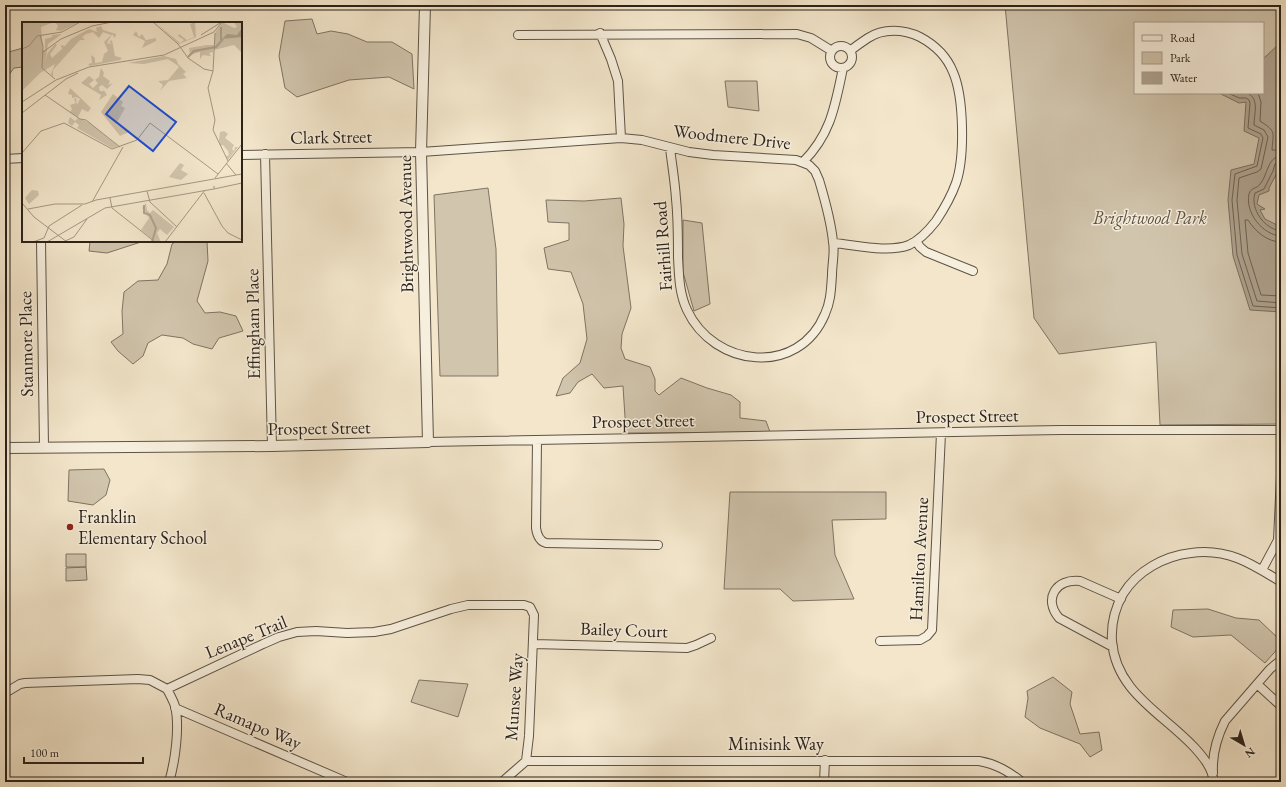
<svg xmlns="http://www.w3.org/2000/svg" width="1286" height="787" font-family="'EB Garamond',serif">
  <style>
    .green { fill: #d1c5ad; stroke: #7e7464; fill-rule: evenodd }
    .water { fill: #afa38f; stroke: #7a6f60 }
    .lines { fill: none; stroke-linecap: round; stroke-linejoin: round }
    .shore { stroke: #6d6254; stroke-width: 1 }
    .minor-casing { stroke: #5d5346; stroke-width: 10 }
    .tertiary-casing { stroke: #5d5346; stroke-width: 12 }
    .minor { stroke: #f7efdd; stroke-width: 8 }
    .tertiary { stroke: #f7efdd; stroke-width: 10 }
    .poi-dot { fill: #8f2418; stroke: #f7efdd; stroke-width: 1.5 }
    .labels { text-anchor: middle; stroke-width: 3; stroke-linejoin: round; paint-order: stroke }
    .street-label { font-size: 18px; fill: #2b221a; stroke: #f7efdd }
    .park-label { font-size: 18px; font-style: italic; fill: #5d5346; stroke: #f7efdd }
    .poi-label { font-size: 18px; fill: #2b221a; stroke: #f7efdd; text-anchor: start }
    .inset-river { fill: none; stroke: #afa38f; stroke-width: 2 }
    .inset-road { fill: none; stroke: #a39884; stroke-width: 1 }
    .view { fill: #1d4ed8; fill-opacity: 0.15; stroke: #1d4ed8; stroke-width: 2 }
    .inset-edge { fill: none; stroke: #2b221a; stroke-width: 2 }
  </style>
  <rect width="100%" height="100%" fill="#f3e6cb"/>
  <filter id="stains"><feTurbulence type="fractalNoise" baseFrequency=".005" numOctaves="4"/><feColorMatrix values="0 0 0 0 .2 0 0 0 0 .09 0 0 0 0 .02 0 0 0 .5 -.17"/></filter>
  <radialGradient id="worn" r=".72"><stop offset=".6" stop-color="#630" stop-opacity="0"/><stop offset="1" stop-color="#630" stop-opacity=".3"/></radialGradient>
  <!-- green -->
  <path class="green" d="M1005,5h276v419l-121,1 -4,-83 -97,12 -25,-36zM1135,23h128v70h-128z
    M312,19l5,15 14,-3 17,3 19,8h25l20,12 2,35 -25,-12 -40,3 -52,17 -12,-9 -6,-32 6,-35z
    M23,48v19l-9,1 -9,12v-27z
    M725,81h32l2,30 -31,-4z
    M488,188l8,61 2,127h-58l-6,-181z
    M621,198l3,26 -1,22 8,62 -9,26 -1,14 4,11 25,8 5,12v12l4,4 22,-17 26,10 24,7 9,7v16l26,3 4,11 -144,1 -3,-47 -19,2 -12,-14 -14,8 -8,11 -14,3 7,-18 17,-15 7,-24 -4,-35 -12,-32 -23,-3 -4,-21 25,-8v-17l-21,-1 -2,-22 38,1z
    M683,220l19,3 8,81 -16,7 -11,-39z
    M98,241h46l-37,12 -18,-2 1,-9z
    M177,241h30l1,20 -11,40 8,12 15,-1 16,4 7,15 -24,7 -7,11 -19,-5 -10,-6 -21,-3 -14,8 -5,13 -10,8 -15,-13 -7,-9 12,-8 -1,-23 2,-19 14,-11 20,-1 9,-16 5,-20z
    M104,469l6,11 -4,15 -13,10 -25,-4 1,-31z
    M730,492h156v27l-54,1 3,35 19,44 -61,2 -13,-12h-56z
    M66,554h20v13h-20z
    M86,567l1,13 -21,1v-13z
    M1208,609l28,9 23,2 22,21v4l-16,18 -34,-28 -38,2 -22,-10 2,-17z
    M1053,677l19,15 -2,12 10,30 19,-2 3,18 -12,7 -10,-13 -40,-16 -15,-11 3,-19 -1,-7z
    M419,680l49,4 -10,33 -47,-15z"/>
  <!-- water -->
  <path class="water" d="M1281,42v123l-3,1 -1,7 -8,15v3l-10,4 -2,9 8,5 -5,1 5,9 16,8v85l-31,-2 -17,-54 -5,-56 3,-30 23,-6 5,-26 -15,-7 2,-29 -7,1 -20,-10h44v-34z"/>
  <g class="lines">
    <!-- shore -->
    <path class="shore" d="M1228,93l11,5h7l3,2 1,3 -2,25 13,6 2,4 -6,28 -22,8 -3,26 5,55 16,51 28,2
      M1247,93c13,5 7,21 7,32l10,5 4,7 -7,32 -4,3 -18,6 -2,22 5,54 15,47 24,2
      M1258,93l3,9 -1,19c17,11 13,11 12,29h9
      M1281,156c-14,1 -13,19 -21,28 -3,5 -9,3 -11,10 -4,18 13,41 32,42
      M1281,161l-3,1 -3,2 -2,7 -9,18 -9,4c-5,16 9,36 26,38
      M1281,242c-14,0 -26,-11 -33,-22h-3l3,33 13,42 20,1"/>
    <!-- minor casing -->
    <g class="minor-casing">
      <path id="minor" d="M600,33l11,26 7,22 3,57
        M518,35l279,-1 14,4 21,13
        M830 57a11 11 0 1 1 22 0a11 11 0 1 1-22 0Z
        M265,154l7,292
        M241,155l180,-3 200,-14 21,2 47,12 24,3 83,5 13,5 6,6 4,9c6,20 12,41 14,62 2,10 -1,22 -1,33 -1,13 -1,26 -7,39 -26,63 -111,54 -138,-4 -8,-17 -8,-35 -9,-53 0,-19 0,-39 -2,-58 -1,-17 -4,-34 -6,-51
        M5,159l18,-1
        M803,162c28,-28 32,-56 40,-94
        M41,241l3,205
        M916,241l4,6 6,5 47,19
        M834,243c22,2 54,10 75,2 11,-5 20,-15 27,-24 8,-12 15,-24 20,-38 9,-26 8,-86 -3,-111 -6,-15 -18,-27 -33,-35 -16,-8 -37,-9 -52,1 -6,4 -12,8 -18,13
        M537,440l-1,88c1,7 3,13 10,15l112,2
        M428,442l633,-12h220
        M1262,570l16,-30 3,-64
        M880,641l40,-1 7,-4 5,-6 9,-197
        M534,644l153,4 9,-3 15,-7
        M1113,647l-54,-29c-16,-19 -3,-40 21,-37l41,18
        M1257,684l24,22
        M167,689c3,6 6,11 8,17 5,21 0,56 -6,76
        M5,693l15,-9 5,-1 113,-4 12,1 17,9 96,-45 16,-7 18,-5 19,-1 31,2 27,-1 17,-3 60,-20 17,-4h56l6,2 4,8 -5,121 -3,25 -24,21
        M175,708l172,74
        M526,761h453c17,3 29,10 43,21
        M1213,773c-1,-19 4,-36 12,-52l45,-52 11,-9
        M824,782l1,-22
        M1214,782c-2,-14 -10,-24 -19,-34 -31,-34 -79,-55 -83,-107 -1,-16 3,-33 11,-47 14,-23 41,-38 68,-41 36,-5 60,10 90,29"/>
    </g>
    <!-- tertiary casing -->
    <g class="tertiary-casing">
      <path id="tertiary" d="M5,448l267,-2 156,-4 -7,-290 4,-147"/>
    </g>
    <!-- minor -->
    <use href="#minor" class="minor"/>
    <!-- tertiary -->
    <use href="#tertiary" class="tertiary"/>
  </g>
  <!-- markers -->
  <circle class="poi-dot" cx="70" cy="527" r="4"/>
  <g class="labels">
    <!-- street labels -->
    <g class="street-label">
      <text transform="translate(331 137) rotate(-1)" y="6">Clark Street</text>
      <text transform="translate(732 137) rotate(6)" y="6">Woodmere Drive</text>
      <text transform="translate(406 224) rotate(-91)" y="6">Brightwood Avenue</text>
      <text transform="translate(663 246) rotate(-94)" y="6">Fairhill Road</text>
      <text transform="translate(253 324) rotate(-91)" y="6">Effingham Place</text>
      <text transform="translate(26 344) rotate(-91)" y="6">Stanmore Place</text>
      <text transform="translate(967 416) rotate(-1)" y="6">Prospect Street</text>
      <text transform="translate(643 421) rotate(-1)" y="6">Prospect Street</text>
      <text transform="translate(319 428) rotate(-1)" y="6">Prospect Street</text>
      <text transform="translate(919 559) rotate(-87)" y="6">Hamilton Avenue</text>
      <text transform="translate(624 630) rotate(2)" y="6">Bailey Court</text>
      <text transform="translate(246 637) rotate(-22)" y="6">Lenape Trail</text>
      <text transform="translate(514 697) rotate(-86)" y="6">Munsee Way</text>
      <text transform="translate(258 726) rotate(23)" y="6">Ramapo Way</text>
      <text x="776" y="750">Minisink Way</text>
    </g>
    <!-- park labels -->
    <g class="park-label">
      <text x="1150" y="224">Brightwood Park</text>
    </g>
    <!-- poi labels -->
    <g class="poi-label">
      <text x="78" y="523">Franklin<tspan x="78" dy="21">Elementary School</tspan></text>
    </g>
  </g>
  <!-- overview -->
  <g transform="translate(22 22)">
    <rect width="220" height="220" fill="#f3e6cb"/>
    <path d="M0,0h32l-13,5 2,23h2v-11l7,-2v-2l10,-1 -14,10 -3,19 2,-9 8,-10 2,1 -7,9 2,4 10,-9 -1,-4 4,1 6,-7 18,-10 8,3 -1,-4 5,-2 2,4 13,4 -1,4 -3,-4 -5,9 5,1 -3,-2 3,-2 3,16 7,2 -2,2 -30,6 -2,-2 4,-1 -1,-8 4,3v5l7,-1 2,-8 4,-3 -4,-9 7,-7 -8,-3 -4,6 -6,-6 -7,2 -4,3 3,3h-5l-27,30v7l-2,-3 4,-10 -15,9 -18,18zM33,0h24l-18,9 -5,-1 2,-4zM133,0l25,21 4,-3 -6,-4 1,-2 8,6 7,-3 -4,-13 5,-2 1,15 -17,7zM200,0l12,6 3,-1 -3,-5h8v31l-8,-8 -20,5 1,-17zM114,9l3,6 3,-3 4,6 10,-2v3l-14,7 3,-7 -12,-6zM185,23h7l-1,7 -4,1 2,3 -8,-1 -3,4v-7l-10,3 -1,-7zM142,34l12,3 2,5 8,8 -3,2 4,4 -18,3 -9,10 3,-6 -5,-4 10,-1 11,-13 -2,-2 -9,-6 -24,5 -16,-1zM79,46l3,5 -1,3 7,5 -2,4 5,-2 -6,6 -5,-4 -3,2 1,4h4l-2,-4 5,8 -8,5 2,-5 -20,-12 8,-7 5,4 -5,4 4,4 5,-5 -3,-3 4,-3zM48,66l21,20 -3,4 -6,-3 -4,8 -8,-5 2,-3 -2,-4 6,-2 -2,-4 2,-1 1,7 3,-6 -4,-2 -4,1v-3l-4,-1zM91,72l10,8 -2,4 4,2 -9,16 13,8 -9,4 -19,-24zM48,95l5,4 3,-3 12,5 28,23 -6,2 -35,-20 2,-3 -4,-3 -3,4 -4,-3zM202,109l4,3 -3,4 9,7 -2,4 2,2 1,-4h3l-10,13 -2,-4 3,-1 -1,-4 -5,-6 -3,1 -1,-6 1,-8zM158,141l4,2 -3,5 7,4 -7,6 -12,-3zM10,168l6,1 1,4 -10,9 -4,-6zM124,181l1,7 3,3 3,-3 21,17 -7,8 -7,-6 -3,4 4,9 -7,-1 -13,-11 8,-12 -7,-10z" fill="#d1c5ad"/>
    <path d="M220,6v9l-20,2 5,-5 10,1z" fill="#afa38f"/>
    <path class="inset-river" d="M199,5v13M166,35l6,-6 22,-4 7,-8M122,183v8l6,2 6,13 -4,14"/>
    <path class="inset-road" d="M131,0l25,22 10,14 16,11 9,2M193,11l-2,38 -5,17 7,32 -2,10 15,31M18,13l3,11 -1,22 13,11M179,13l19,-12M0,27l7,-3 8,-10 25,-4 18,-10M21,30l18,-13 31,-13 20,-4M23,73l35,24 6,1 34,27M0,80l34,-22 33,-13 75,-12 50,-23 8,-10M0,91l44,-34 12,-6M0,131l19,-22 23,-8 48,26 25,-9 13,-17 68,51M204,141l10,12M193,156l27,-34M192,167l28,-6M125,169l3,11 27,25M182,171l18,33 6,7 14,7M88,176l2,10 43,34M70,180l31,-55M0,181l12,14 33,25M6,187l27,-5h30l11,-4 146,-26M11,220l11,-4 5,-12 33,-21M25,220l58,-34 109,-19v-3M41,220l11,-5 13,-18M143,220l40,-52"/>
    <path class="view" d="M107,64l47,36 -23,29 -47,-37z"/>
    <rect width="220" height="220" class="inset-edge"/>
  </g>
  <!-- margin -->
  <rect width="1286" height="787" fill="none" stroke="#f3e6cb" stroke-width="20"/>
  <rect x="6" y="6" width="1274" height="775" fill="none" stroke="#2b221a" stroke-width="2"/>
  <rect x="10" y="10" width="1266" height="767" fill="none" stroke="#2b221a"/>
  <!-- legend -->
  <rect x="1134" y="22" width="130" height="72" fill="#f7efdd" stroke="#a59d8f"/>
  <rect x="1142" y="35" width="20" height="6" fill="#f7efdd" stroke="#a59d8f"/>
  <text x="1170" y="42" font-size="12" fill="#2b221a">Road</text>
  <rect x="1142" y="52" width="20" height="12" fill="#d1c5ad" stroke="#a59d8f"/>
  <text x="1170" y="62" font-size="12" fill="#2b221a">Park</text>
  <rect x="1142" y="72" width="20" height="12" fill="#afa38f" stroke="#a59d8f"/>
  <text x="1170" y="82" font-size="12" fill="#2b221a">Water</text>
  <!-- north arrow -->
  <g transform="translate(1244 745) rotate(142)" stroke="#f7efdd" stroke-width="3" paint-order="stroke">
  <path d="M0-3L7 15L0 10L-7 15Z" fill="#2b221a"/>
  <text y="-6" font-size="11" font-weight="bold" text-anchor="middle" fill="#2b221a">N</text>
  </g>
  <!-- scale -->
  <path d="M24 757v6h119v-6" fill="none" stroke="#2b221a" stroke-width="2"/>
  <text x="30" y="757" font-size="12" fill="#2b221a" stroke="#f7efdd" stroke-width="3" paint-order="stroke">100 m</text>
  <rect width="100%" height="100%" filter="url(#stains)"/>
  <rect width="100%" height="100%" fill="url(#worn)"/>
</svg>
